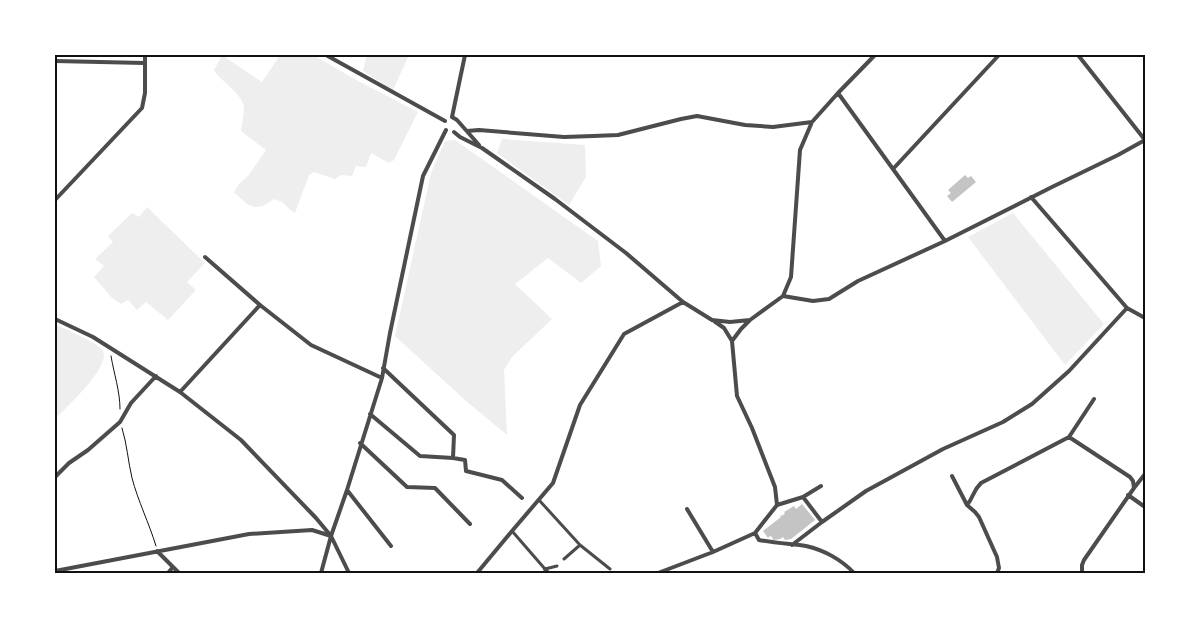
<svg xmlns="http://www.w3.org/2000/svg" width="1200" height="628" font-family="Arial,sans-serif">
  <style>
    .green { fill: #eee }
    .building { fill: #c4c4c4 }
    .lines { fill: none; stroke-linecap: round; stroke-linejoin: round }
    .path { stroke: #111; stroke-width: 1 }
    .pedestrian { stroke: #4c4c4c; stroke-width: 3 }
    .minor { stroke: #4c4c4c; stroke-width: 4 }
    .neatline { fill: none; stroke: #111; stroke-width: 2 }
  </style>
  <rect width="100%" height="100%" fill="#fff"/>
  <!-- green -->
  <path class="green" d="M222,55l40,27 18,-27h33l45,26 60,31 -24,48 -5,3 -18,-10 -5,14 -10,-1 -4,10 -11,-1 -6,4 -21,-7 -5,3 -14,38c-9,-5 -9,-11 -21,-14 -20,15 -25,7 -40,-7l5,-8 9,-8 18,-26 -25,-19c1,-7 3,-16 3,-24 -2,-14 -23,-25 -30,-37z
    M367,55h42l-16,35 -30,-19z
    M502,139l83,6 1,32 -17,28 -72,-52z
    M455,140l143,101 3,25 -20,17 -33,-25 -33,26 37,35 -40,38 -8,13 3,65 -41,-34 -71,-65 36,-163 14,-32z
    M147,207l58,56 -18,19 9,8 -28,30 -22,-18 -9,8 -9,-10 -7,4 -10,-7 -17,-20 10,-11 -9,-7 18,-17 -5,-6 24,-23 7,4z
    M1013,213l91,111 -39,41 -97,-128z
    M55,324c9,5 44,19 48,27 8,15 -37,57 -48,68z"/>
  <!-- building -->
  <path class="building" d="M965,175l3,3 3,-2 5,6 -24,20 -5,-6 4,-3 -3,-3z
    M802,504l13,16 -24,19 -6,1 -2,-3 -3,2 -7,1 -1,-3 -2,-1 -2,2 -5,-7 18,-14 -1,-2h1l1,1 3,-3 -1,-1 10,-6 2,3z"/>
  <g class="lines">
    <!-- path -->
    <path class="path" d="M111,356c3,18 9,35 9,53
      M122,428c5,16 6,33 10,50 6,23 17,45 24,68"/>
    <!-- pedestrian -->
    <path class="pedestrian" d="M539,500l41,45 30,24
      M512,531l33,38 12,-3
      M564,559l16,-14"/>
    <!-- minor -->
    <path class="minor" d="M326,55l119,66
      M1078,55l67,85
      M55,61l90,2
      M838,93l107,148
      M452,117l13,-62
      M452,117l5,3 22,25
      M467,131l12,-1 85,7 29,-1 25,-1 63,-16 16,-3 48,9 28,2 39,-5
      M454,132l6,5 22,11 73,51 71,54 57,49 29,18 18,2 20,-2
      M893,169l106,-114
      M1031,197l96,111 18,10
      M55,200l87,-92 3,-15v-38
      M205,257l55,48 51,40 71,33
      M783,296l8,-19 9,-127 12,-28 26,-29 37,-38
      M55,319l38,18 87,55 61,48 75,78 15,18 18,37
      M714,321l10,7 8,13
      M180,392l80,-87
      M370,414l50,42 33,2 1,-23 -71,-67
      M1069,437l25,-38
      M360,443l47,44 28,1 35,36
      M453,458l12,2 1,11 36,9 20,18
      M952,476l15,29
      M55,477l14,-14 19,-13 32,-28 11,-19 25,-27
      M1134,488l11,-14
      M347,490l44,56
      M1128,495l17,12
      M803,497l18,-11
      M777,505l26,-8 19,25
      M687,509l26,43
      M755,533l4,7c16,3 32,4 47,6 18,4 36,14 48,27
      M792,545l30,-23 44,-31 77,-42 60,-27 29,-18 37,-33 58,-63
      M157,551l22,22
      M545,569l3,4
      M55,571l194,-37 63,-4 19,6
      M168,573l5,-6
      M321,573l10,-37 16,-46 35,-112 8,-45 33,-157 23,-46
      M477,573l35,-42 41,-48 27,-78 44,-71 59,-32
      M658,573l55,-21 42,-19 22,-28 -2,-18 -23,-59 -15,-32 -5,-55 9,-12 9,-9 33,-24 30,5 16,-2 29,-18 87,-40 107,-54 66,-32 27,-15
      M997,573l2,-5 -2,-11 -18,-40 -4,-5 -8,-7c7,-8 5,-13 14,-22l88,-46 61,40 3,4 1,7 -50,72 -2,5v8"/>
  </g>
  <!-- border -->
  <rect width="1200" height="628" fill="none" stroke="#ffffff" stroke-width="112"/>
  <rect x="56" y="56" width="1088" height="516" class="neatline"/>
</svg>
